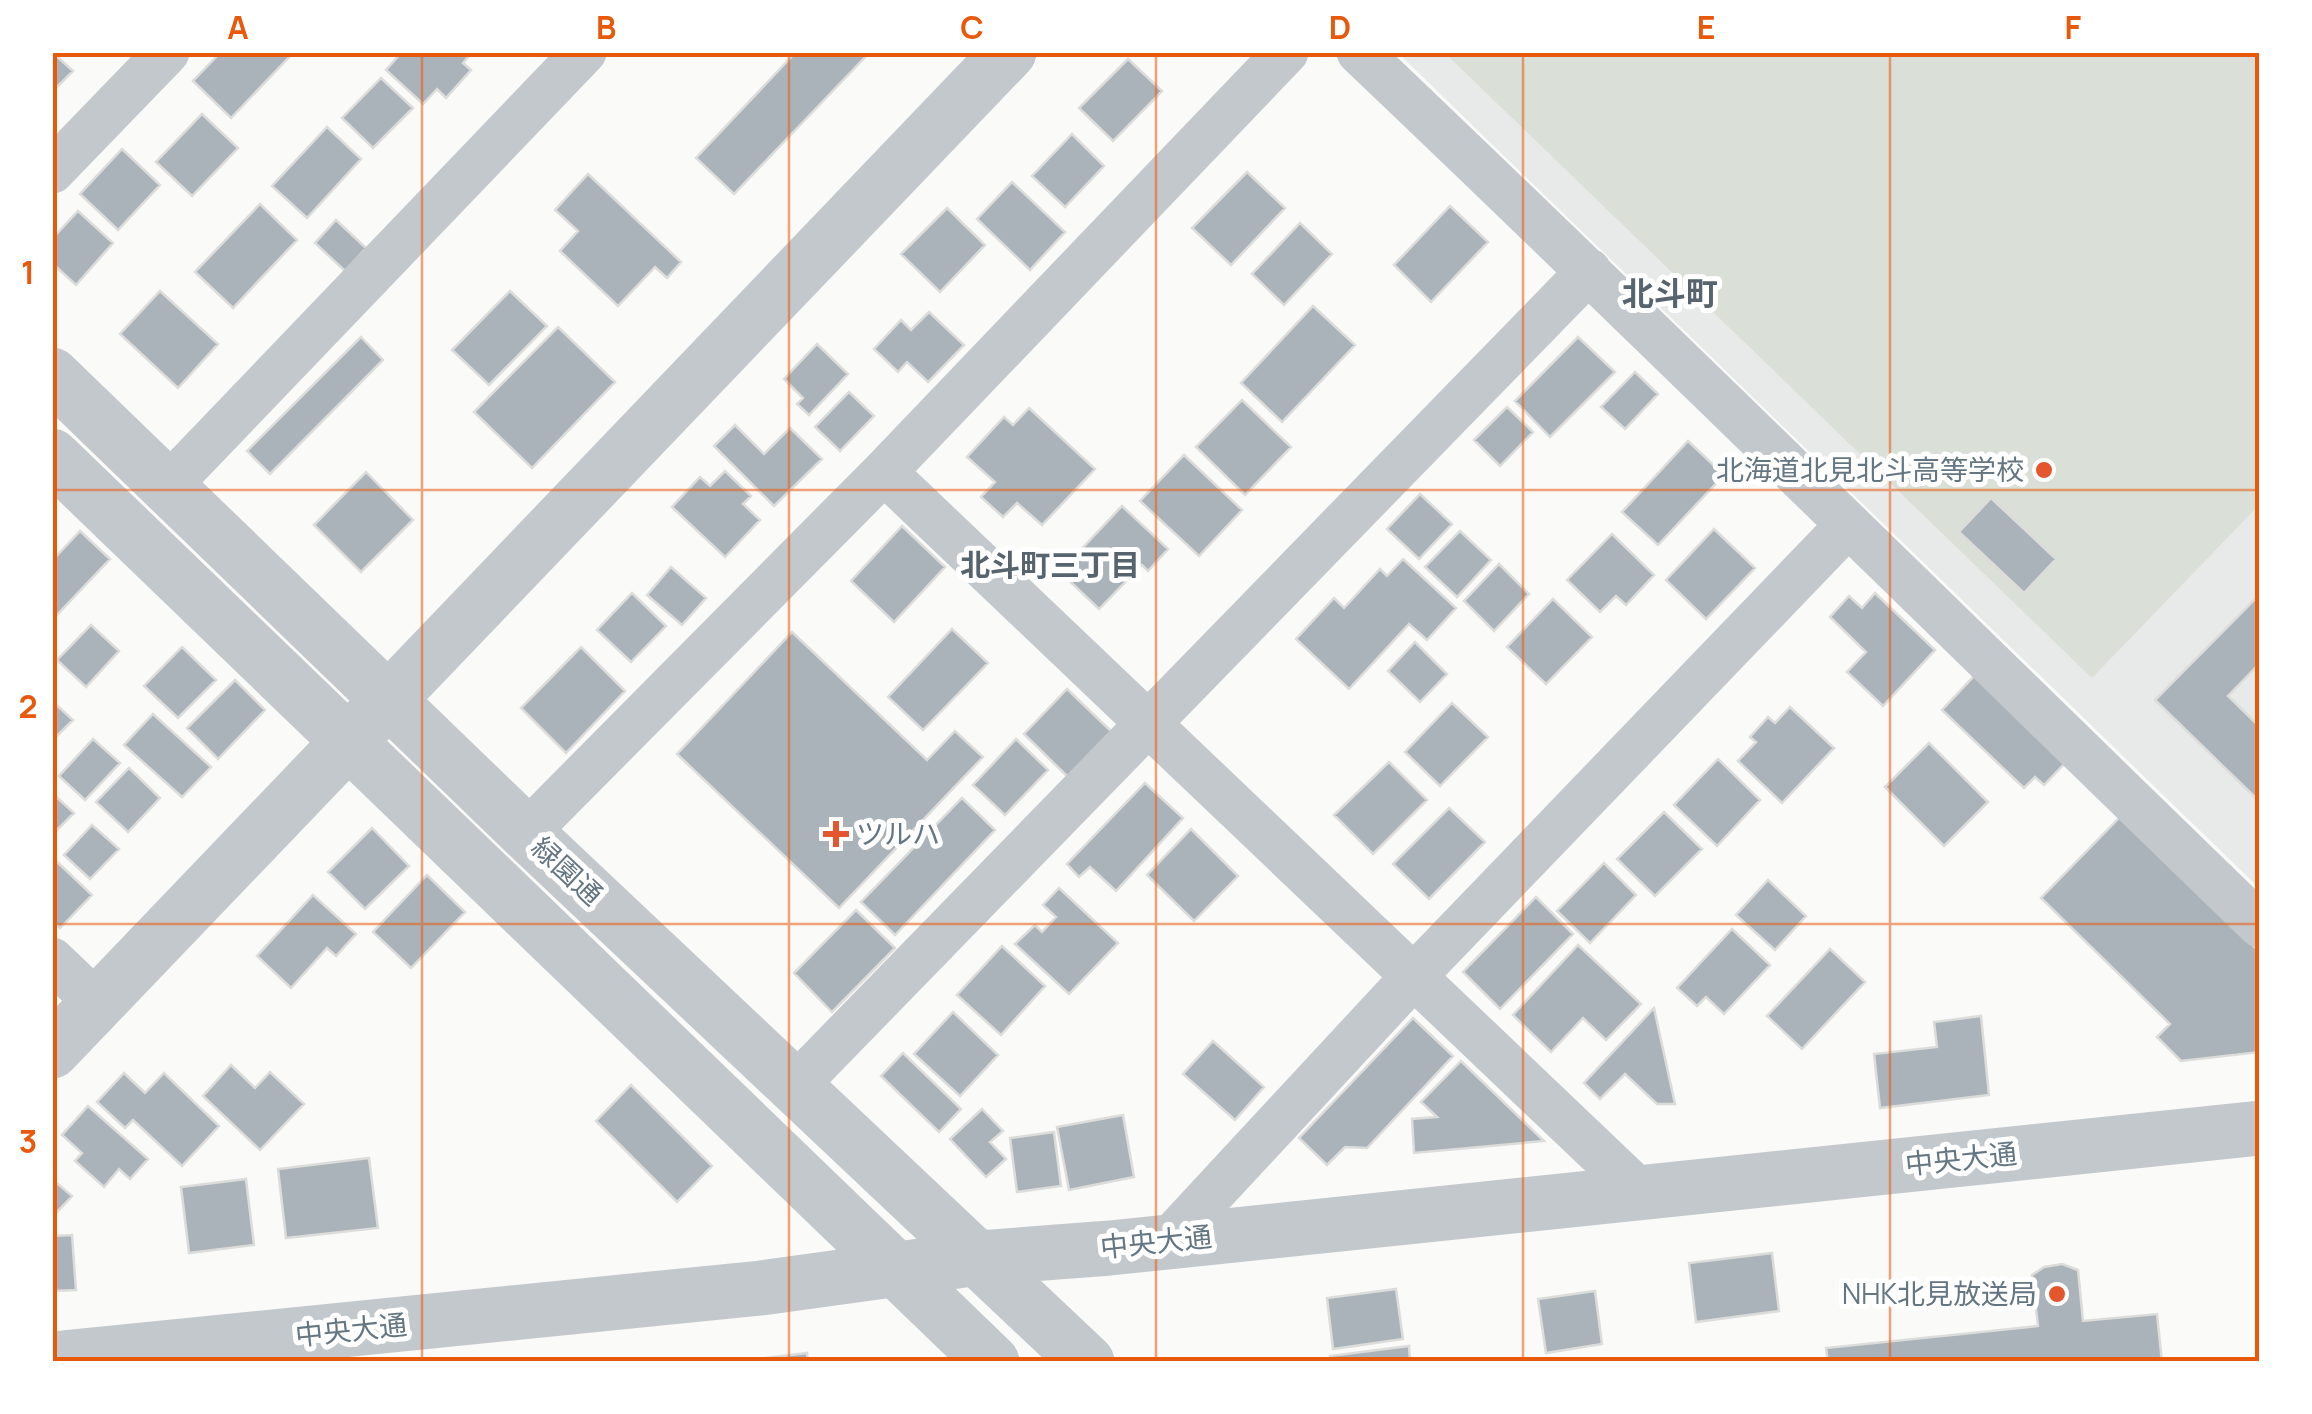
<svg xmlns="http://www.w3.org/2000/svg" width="2312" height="1414" font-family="Manrope,'Noto Sans JP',sans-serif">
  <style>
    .built { fill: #e8e9e9 }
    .green { fill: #dadfd7 }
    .building { fill: #aab3b9; stroke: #dcdcda; stroke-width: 2.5 }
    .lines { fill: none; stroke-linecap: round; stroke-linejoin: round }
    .minor { stroke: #c3c8cc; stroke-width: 45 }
    .tertiary { stroke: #c3c8cc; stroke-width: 55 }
    .grid { fill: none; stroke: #e8590c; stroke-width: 2.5; stroke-opacity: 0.55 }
    .poi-dot { fill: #e4572e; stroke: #fff; stroke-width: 4 }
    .labels { text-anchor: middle; stroke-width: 10; stroke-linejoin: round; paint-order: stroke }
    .poi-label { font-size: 28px; fill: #657683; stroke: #fff; text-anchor: end }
    .street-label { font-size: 28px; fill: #657683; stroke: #fff }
    .neighbourhood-label { font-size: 30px; font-weight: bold; fill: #57646e; stroke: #fff }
    .quarter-label { font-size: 32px; font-weight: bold; fill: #57646e; stroke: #fff }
    .neatline { fill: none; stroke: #e8590c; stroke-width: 4 }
    .grid-label { font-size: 32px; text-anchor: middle; font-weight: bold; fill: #e8590c }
  </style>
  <rect width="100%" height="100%" fill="#fafaf8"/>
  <!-- built -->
  <path class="built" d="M1398,53h861v835z"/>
  <!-- green -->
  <path class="green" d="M1445,53h814v452l-167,173z"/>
  <!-- building -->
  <path class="building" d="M52,52l21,19 -21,21z
    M221,52h70l1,2 -61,64 -38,-37z
    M402,52h70l-9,11 8,7 -25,28 -9,-9 -14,15 -37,-34z
    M796,52h74l-136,142 -38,-36z
    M1128,59l34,32 -49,50 -34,-33z
    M381,78l32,30 -40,40 -31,-30z
    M202,114l36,34 -46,48 -36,-34z
    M327,127l34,32 -54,59 -35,-32z
    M1072,134l32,32 -39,41 -33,-31z
    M122,149l38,36 -42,45 -38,-36z
    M1247,172l38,36 -54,57 -39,-37z
    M588,174l93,88 -14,16 -12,-11 -37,39 -58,-55 18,-20 -23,-21z
    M1012,182l53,50 -35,38 -53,-51z
    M260,204l37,36 -64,68 -38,-36z
    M1450,206l38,36 -57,60 -37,-37z
    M947,208l38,37 -45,47 -39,-38z
    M78,211l35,32 -37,42 -24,-22v-24z
    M336,220l30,28 -21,23 -30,-28z
    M1300,223l32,31 -48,51 -32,-31z
    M160,291l58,53 -40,44 -58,-54z
    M510,291l37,35 -58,59 -37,-35z
    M1313,306l42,39 -73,77 -41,-39z
    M929,312l35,33 -36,37 -21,-20 -9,10 -24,-23 27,-29 10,10z
    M558,327l57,55 -83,86 -58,-56z
    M361,337l22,23 -113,114 -23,-23z
    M1578,337l37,35 -65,65 -35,-36z
    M817,344l31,30 -39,41 -12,-11 6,-6 -19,-19z
    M1635,372l23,22 -33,35 -24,-22z
    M849,392l25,24 -34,35 -25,-24z
    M1242,400l49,47 -46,48 -49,-48z
    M1507,407l26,25 -33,34 -26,-26z
    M1029,408l66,61 -53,56 -25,-22 -14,14 -22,-20 14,-15 -28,-25 37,-40 9,8z
    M735,425l29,29 26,-26 32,31 -48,47 -60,-60z
    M1688,441l36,34 -66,70 -36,-33z
    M1184,455l58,55 -43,46 -59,-55z
    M725,471l26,25 -8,8 17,16 -35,37 -53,-50 28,-30 10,9z
    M366,472l47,48 -52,52 -47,-47z
    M1420,494l32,30 -33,35 -32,-30z
    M1991,498l65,61 -32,34 -65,-61z
    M1122,506l46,43 -20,22 -6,-6 -43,44 -39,-37z
    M902,526l43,41 -51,55 -43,-41z
    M1714,529l41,39 -49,51 -40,-39z
    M80,531l30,28 -58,61v-59z
    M1460,531l31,29 -34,37 -32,-30z
    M1612,534l42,41 -28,30 -10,-9 -16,16 -33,-32z
    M1403,559l53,49 -29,32 -18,-16 -60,65 -53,-50 38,-41 10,10 36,-39 7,7z
    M1499,564l30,30 -35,37 -30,-30z
    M671,567l35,31 -24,27 -35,-30z
    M632,593l34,33 -35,36 -34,-32z
    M1875,593l60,57 -52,56 -36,-34 19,-20 -36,-35 19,-21 13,12z
    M2260,594v69l-32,33 32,31v75l-105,-102z
    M1553,599l39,38 -46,47 -39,-37z
    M91,625l28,26 -33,36 -29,-27z
    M952,629l36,34 -65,67 -35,-33z
    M792,632l135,128 28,-29 28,26 -144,151 -162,-154z
    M1415,642l32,32 -27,28 -32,-31z
    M182,647l34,33 -38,38 -34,-32z
    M581,647l44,44 -59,62 -45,-45z
    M1977,673l91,87 -24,25 -9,-8 -11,11 -82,-78z
    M235,680l30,30 -47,49 -31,-31z
    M1067,689l45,43 -44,45 -44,-43z
    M52,701l21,19 -18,18 -3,-2z
    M1452,703l36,34 -48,49 -35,-34z
    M1790,707l44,41 -52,55 -44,-42 18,-19 -6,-5 18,-20 7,6z
    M153,714l58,53 -29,30 -58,-52z
    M93,739l27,24 -35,37 -26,-24z
    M1016,739l32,31 -43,45 -32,-30z
    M1929,743l59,59 -44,44 -59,-59z
    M1718,759l42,41 -43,46 -43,-41z
    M1389,762l38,38 -54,54 -39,-39z
    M129,768l31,30 -32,34 -32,-30z
    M1145,783l38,35 -67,73 -26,-24 -11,10 -12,-13z
    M52,793l22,20 -22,22z
    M962,798l33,32 -100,105 -34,-33z
    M1449,808l36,34 -56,57 -36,-35z
    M1664,812l38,37 -47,47 -38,-37z
    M2120,817l140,135v100l-79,9 -24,-24 13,-13 -129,-126z
    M92,825l27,24 -29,30 -26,-24z
    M372,828l37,38 -44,43 -37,-37z
    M1191,829l47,47 -44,45 -47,-46z
    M52,857l40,38 -32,33 -8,-8z
    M1604,863l32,32 -46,48 -33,-32z
    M427,875l38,37 -54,56 -38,-36z
    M1768,880l38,36 -31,34 -39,-35z
    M1059,888l59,55 -49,51 -54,-50 20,-19 7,7 14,-15 -13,-12z
    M313,895l43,39 -20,22 -9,-8 -36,40 -34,-32z
    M1536,897l37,37 -73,75 -37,-37z
    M856,910l39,38 -63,64 -38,-39z
    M1732,929l38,36 -46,49 -18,-17 -9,9 -20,-18z
    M1578,945l63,59 -35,36 -23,-22 -32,34 -38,-37z
    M1002,946l43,40 -44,49 -44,-40z
    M1830,949l35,33 -63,67 -35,-33z
    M1654,1008l21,96h-18l-32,-30 -25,25 -16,-16z
    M953,1012l45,43 -38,41 -46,-42z
    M1981,1016l8,79 -109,13 -6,-54 63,-7 -3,-25z
    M1413,1018l40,38 -86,92 -22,-1 -18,18 -28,-27z
    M1213,1041l51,46 -29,33 -52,-46z
    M903,1053l58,56 -22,23 -58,-56z
    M1461,1061l83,80 -130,12 -2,-34 25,-2 -16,-15z
    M231,1065l24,23 15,-16 34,32 -44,46 -57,-54z
    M124,1073l21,20 19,-20 55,53 -37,40 -49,-46 -8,8 -28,-26z
    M631,1085l81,81 -35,36 -81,-81z
    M88,1106l60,53 -18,20 -11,-10 -15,18 -29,-26 7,-8 -20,-18z
    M982,1109l21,22 -13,11 16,17 -20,18 -36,-38z
    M1123,1115l11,62 -65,13 -12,-63z
    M1054,1132l7,54 -44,6 -7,-54z
    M369,1158l9,70 -92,10 -8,-69z
    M52,1179l20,17 -16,17 -4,-3z
    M246,1179l8,66 -65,8 -8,-66z
    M72,1235l4,55 -24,1v-55z
    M1772,1253l7,58 -83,11 -7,-59z
    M2062,1264l16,6 5,51 74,-7 5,48h-334l-2,-14 212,-22 -6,-51 12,-8z
    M1396,1289l7,50 -70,10 -6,-51z
    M1595,1291l7,53 -56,9 -8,-54z
    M1409,1346l1,16h-80v-6z
    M807,1353l1,9h-75z"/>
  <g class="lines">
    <!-- minor -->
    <path class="minor" d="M1359,52c303,288 600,582 901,873
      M52,171l115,-119
      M884,472l755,719
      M167,487l417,-435
      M526,833l358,-361 402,-420
      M52,960l46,44
      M796,1085l793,-814
      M1168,1241l245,-264 434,-451"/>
    <!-- tertiary -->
    <path class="tertiary" d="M52,375l474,458 561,529
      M52,456l940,906
      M52,1051l957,-999
      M52,1359l709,-71 218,-30 131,-10 1150,-120"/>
  </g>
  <!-- grid -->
  <path class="grid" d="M422,52v1310M789,52v1310M1156,52v1310M1523,52v1310M1890,52v1310M52,490h2208M52,924h2208"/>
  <!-- markers -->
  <g class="poi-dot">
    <circle cx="2044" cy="470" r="10"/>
    <path d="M831 819h10v10h10v10h-10v10h-10v-10h-10v-10h10z"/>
    <circle cx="2057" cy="1294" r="10"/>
  </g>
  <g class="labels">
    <!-- poi labels -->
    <g class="poi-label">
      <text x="2024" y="480">北海道北見北斗高等学校</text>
      <text x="856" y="844" text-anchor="start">ツルハ</text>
      <text x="2037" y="1304">NHK北見放送局</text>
    </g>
    <!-- street labels -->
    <g class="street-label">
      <text transform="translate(567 871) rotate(43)" y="10">緑園通</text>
      <text transform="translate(1961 1159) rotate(-6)" y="10">中央大通</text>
      <text transform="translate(1156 1242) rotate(-6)" y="10">中央大通</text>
      <text transform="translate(351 1330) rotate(-6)" y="10">中央大通</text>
    </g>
    <!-- neighbourhood labels -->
    <g class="neighbourhood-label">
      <text x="1050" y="576">北斗町三丁目</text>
    </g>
    <!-- quarter labels -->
    <g class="quarter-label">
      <text x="1670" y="305">北斗町</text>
    </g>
  </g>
  <!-- border -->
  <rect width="2312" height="1414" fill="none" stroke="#ffffff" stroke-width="110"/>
  <rect x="55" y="55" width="2202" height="1304" class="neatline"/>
  <g class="grid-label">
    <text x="238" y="39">A</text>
    <text x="606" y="39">B</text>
    <text x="972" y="39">C</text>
    <text x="1340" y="39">D</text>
    <text x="1706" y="39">E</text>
    <text x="2073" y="39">F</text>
    <text x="28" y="284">1</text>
    <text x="28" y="718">2</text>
    <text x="28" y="1153">3</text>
  </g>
</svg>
